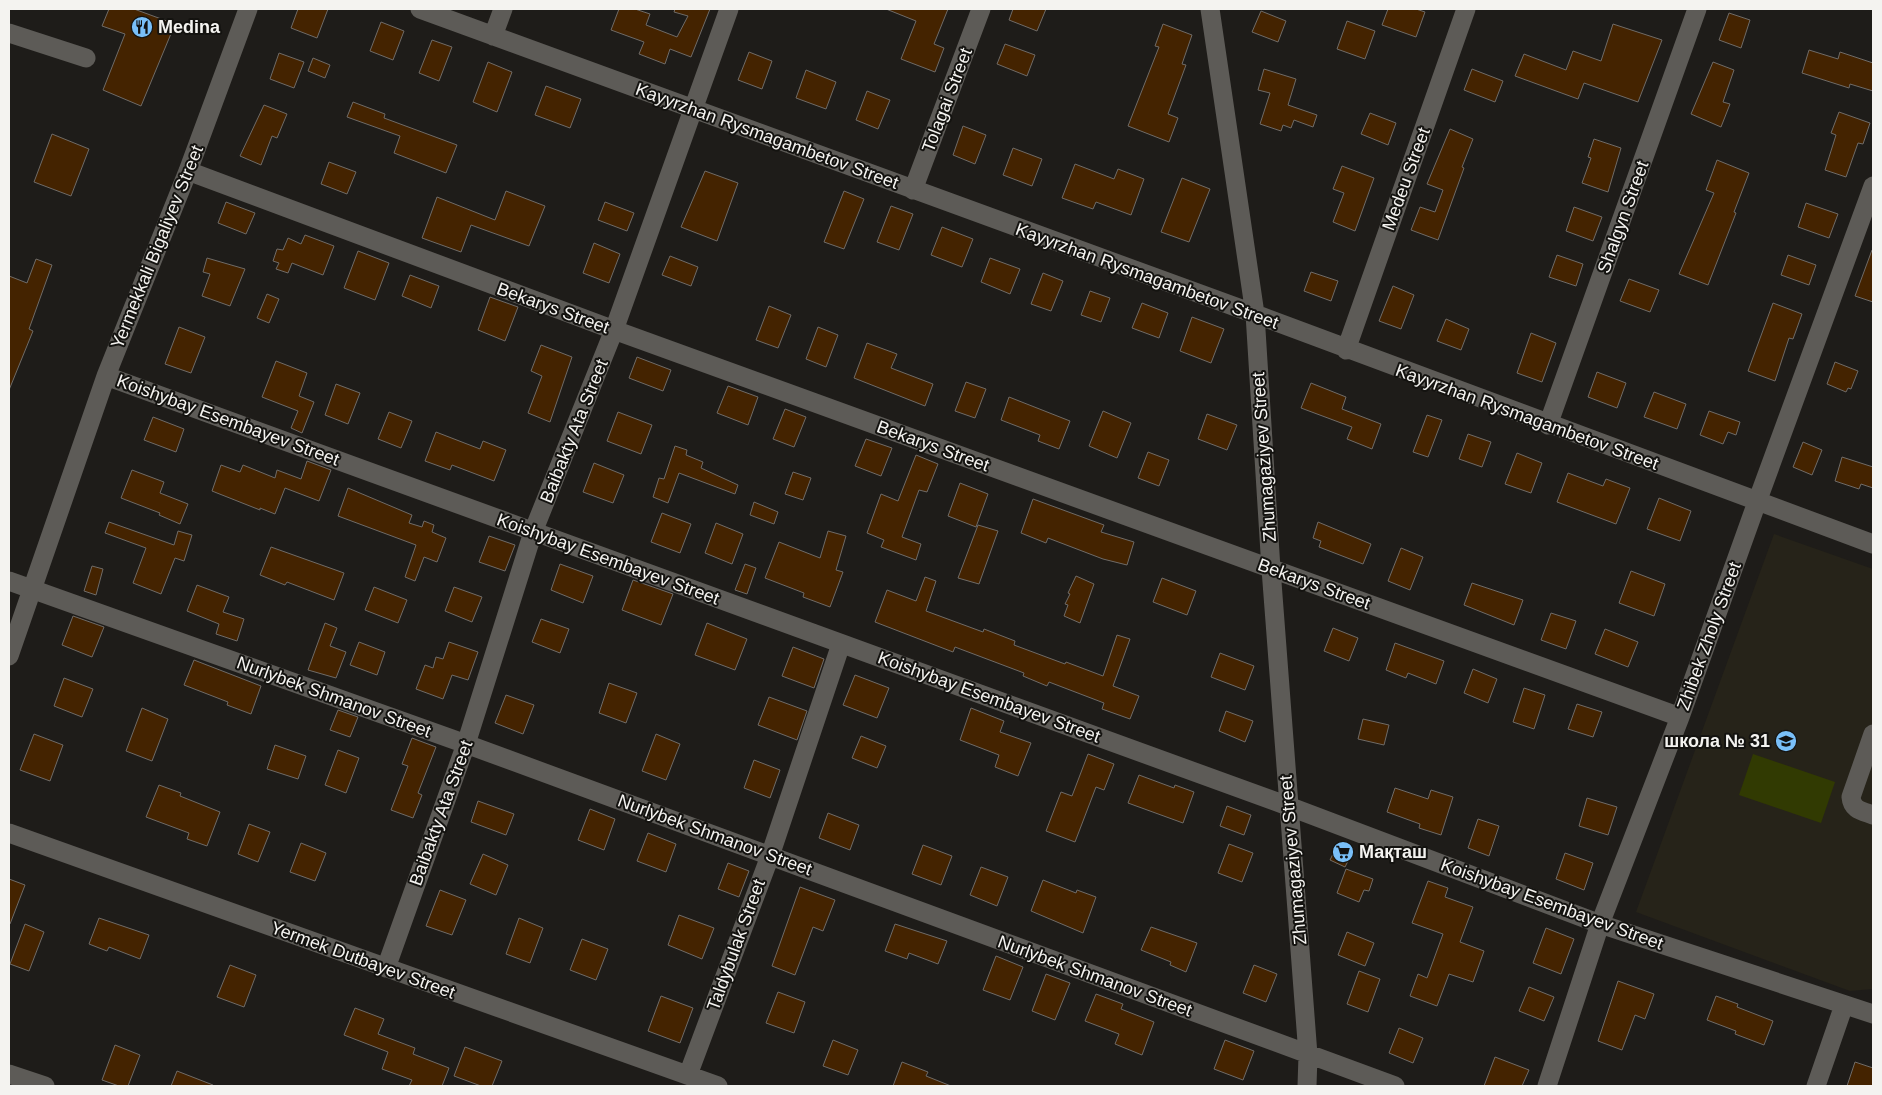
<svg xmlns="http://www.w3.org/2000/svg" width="1882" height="1095" font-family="Helvetica,sans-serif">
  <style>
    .built { fill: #262319 }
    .green { fill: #313a02 }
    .building { fill: #442300; stroke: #6f6b67 }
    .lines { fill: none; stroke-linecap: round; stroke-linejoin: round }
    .minor { stroke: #5d5b57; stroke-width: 19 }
    .labels { text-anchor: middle; stroke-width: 4; stroke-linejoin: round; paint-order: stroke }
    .poi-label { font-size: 18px; font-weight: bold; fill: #f4f3f0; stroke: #141310; text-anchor: start }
    .street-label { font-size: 18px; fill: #f4f3f0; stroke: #141310 }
  </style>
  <rect width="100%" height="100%" fill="#1e1c19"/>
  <!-- built -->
  <path class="built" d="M1774,534l99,35v420l-23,2 -214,-79z"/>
  <!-- green -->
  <path class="green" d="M1753,754l82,28 -14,41 -82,-28z"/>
  <!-- building -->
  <path class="building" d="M109,9h25l41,15 -34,82 -38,-16 22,-56 -23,-8z
    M298,9h30l-11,29 -26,-10z
    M619,9h16l15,5 -4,11 31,12 11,-21 -14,-4 1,-3h35l-19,48 -21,-8 -5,15 -26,-10 5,-12 -33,-12z
    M886,9h62l-14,35 10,4 -9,24 -34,-13 15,-38z
    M1013,9h33l-9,22 -28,-11z
    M1388,9h28l9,3 -9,25 -34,-12z
    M1261,11l25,10 -8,21 -26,-10z
    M1729,13l21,7 -9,28 -22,-8z
    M1347,21l28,10 -10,28 -28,-10z
    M381,22l23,9 -11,29 -23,-9z
    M1163,24l29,11 -10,29 4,1 -18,49 10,4 -9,24 -41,-16 31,-79 -4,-1z
    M1613,24l49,16 -24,62 -54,-19 -6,16 -63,-23 9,-22 42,16 7,-19 28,10z
    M432,40l20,7 -13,34 -20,-8z
    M1005,44l30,11 -8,21 -30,-12z
    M1809,50l29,9 2,-7 33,11v28l-23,-7 -1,4 -47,-15z
    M749,52l23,9 -10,28 -24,-9z
    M279,53l25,9 -10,26 -24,-9z
    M313,58l17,7 -5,13 -17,-7z
    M488,62l24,10 -15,40 -24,-10z
    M1713,62l21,8 -11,32 7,2 -9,23 -30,-13z
    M1264,69l32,10 -8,26 29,10 -4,12 -19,-7 -3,8 -8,-3 -2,6 -21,-7 10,-31 -12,-3z
    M1472,69l31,12 -8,21 -31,-12z
    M806,70l30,12 -10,27 -30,-11z
    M546,86l35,13 -11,29 -35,-13z
    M867,91l23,9 -12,29 -22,-9z
    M353,102l32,12 -1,4 73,27 -11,28 -52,-20 6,-17 -53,-19z
    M264,105l23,9 -10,24 -5,-2 -11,29 -21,-9z
    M1839,112l31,11 -7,21 -5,-1 -12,34 -21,-7 11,-35 -5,-2z
    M1370,113l26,10 -8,22 -27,-11z
    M963,126l23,9 -11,29 -22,-9z
    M1450,129l23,10 -11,28 2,1 -26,72 -27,-10 9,-23 15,5 8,-22 -16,-6z
    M52,134l37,15 -18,47 -37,-14z
    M1594,139l27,9 -13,44 -26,-9 9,-25 -3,-1z
    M1013,148l29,11 -10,27 -29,-11z
    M1717,160l32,13 -15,39 2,1 -28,72 -29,-11 35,-81 -8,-3z
    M329,162l27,10 -9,22 -26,-10z
    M1075,164l39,15 4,-10 26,10 -13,36 -35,-13 -3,7 -31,-11z
    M1342,166l32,12 -19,53 -22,-9 11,-29 -11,-4z
    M705,171l33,12 -21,58 -36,-14z
    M1182,178l28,11 -21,53 -28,-10z
    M506,191l39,15 -16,40 -58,-21 -10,27 -39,-14 15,-41 58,23z
    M844,191l20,8 -20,50 -20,-7z
    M226,202l29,11 -9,21 -28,-11z
    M605,202l29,11 -7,18 -29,-11z
    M1806,203l32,11 -9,24 -31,-11z
    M891,206l22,8 -14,36 -22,-8z
    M1574,207l28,10 -9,24 -27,-10z
    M942,227l31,12 -11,28 -31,-12z
    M305,235l29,11 -11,29 -31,-12 -4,10 -12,-4 3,-6 -6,-2 4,-12 6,1 5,-12 13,6z
    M594,243l26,11 -11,29 -26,-10z
    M1872,250l1,1v51l-18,-6z
    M358,251l31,12 -14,37 -31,-12z
    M1557,255l26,9 -7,22 -27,-9z
    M1788,255l28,10 -7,20 -28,-10z
    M670,256l28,11 -7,19 -29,-11z
    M207,258l38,11 -15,37 -28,-10 8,-22 -7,-2z
    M990,258l30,11 -10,25 -29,-12z
    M36,259l16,6 -23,64 4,2 -24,59v-114l18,7z
    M1311,272l27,9 -7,20 -27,-10z
    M1043,273l20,8 -12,30 -20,-7z
    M410,275l29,11 -8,22 -29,-12z
    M1629,279l30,11 -9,22 -30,-11z
    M1393,286l21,9 -13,34 -22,-8z
    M1090,291l20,7 -9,24 -20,-7z
    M267,294l12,5 -10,24 -12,-5z
    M490,297l28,10 -13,34 -27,-11z
    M1142,303l26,10 -9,25 -27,-10z
    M1773,303l29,11 -9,25 -4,-1 -14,43 -27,-10z
    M769,306l22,9 -13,33 -22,-8z
    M1192,317l32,12 -13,34 -31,-12z
    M1446,319l23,10 -8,21 -24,-9z
    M179,327l26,10 -14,36 -26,-9z
    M818,327l20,8 -12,32 -20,-8z
    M1531,333l25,10 -14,39 -25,-9z
    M867,343l30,11 -6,14 42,16 -8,22 -71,-28z
    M541,345l31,12 -22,65 -22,-9 14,-37 -11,-5z
    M637,357l34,13 -8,21 -34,-13z
    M276,361l31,12 -8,23 15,6 -12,31 -11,-5 7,-17 -36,-14z
    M1835,362l23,9 -7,18 -3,-1 -2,4 -19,-8z
    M1597,372l29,11 -9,25 -29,-11z
    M966,382l20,7 -11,29 -20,-7z
    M1311,383l35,14 -4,12 39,15 -9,25 -25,-10 5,-12 -51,-19z
    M336,384l24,9 -12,31 -23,-9z
    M728,386l30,11 -10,28 -31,-12z
    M1654,392l32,12 -9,25 -33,-12z
    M1009,397l61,24 -11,28 -21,-8 2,-6 -39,-15z
    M785,409l21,8 -12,30 -21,-8z
    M1103,411l28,12 -14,35 -28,-12z
    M1709,411l31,11 -4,13 -8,-3 -5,12 -23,-9z
    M389,412l23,9 -11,27 -23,-9z
    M618,412l34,13 -11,29 -34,-13z
    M1207,414l30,11 -10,25 -29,-11z
    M1427,415l15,5 -14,37 -15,-5z
    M153,417l31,12 -8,23 -32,-12z
    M436,432l44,17 3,-8 23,9 -12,31 -42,-16 -2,5 -25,-9z
    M1468,434l23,8 -9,25 -23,-8z
    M866,439l26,9 -11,28 -26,-10z
    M1803,442l19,8 -10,25 -19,-8z
    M675,446l12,4 -1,5 17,7 -2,6 37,17 -3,9 -56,-21 -11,30 -15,-6 6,-19 5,1z
    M1148,452l21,8 -10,26 -21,-8z
    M1517,453l25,10 -11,30 -26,-9z
    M916,455l22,9 -11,28 -8,-2 -17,47 19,7 -5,16 -35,-13 3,-7 -17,-7 14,-39 17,7z
    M1842,457l31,10v21l-12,-4 -2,5 -24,-8z
    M307,461l24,9 -12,31 -34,-13 -10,26 -15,-6v2l-48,-19 9,-26 19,7 3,-7 32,13 2,-8 24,9z
    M594,463l30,12 -11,28 -30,-11z
    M132,470l32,12 -4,11 28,11 -8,20 -21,-9 1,-2 -39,-15z
    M793,472l18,6 -8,22 -18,-6z
    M1568,473l35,13 3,-7 24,9 -14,36 -59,-22z
    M960,483l28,11 -12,33 -28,-11z
    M348,488l64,27 -3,8 13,4 2,-6 10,4 -2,7 14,6 -9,24 -13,-5 -9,24 -10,-4 11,-32 -78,-29z
    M1659,498l32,13 -11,30 -33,-12z
    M1033,499l71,26 -3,7 33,10 -7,23 -24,-6 -55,-21 -2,5 -25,-10z
    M754,502l24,10 -4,12 -24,-9z
    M662,513l29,11 -11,29 -29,-11z
    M109,522l65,23 4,-14 14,4 -8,26 -9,-3 -14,36 -28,-11 13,-35 -41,-15z
    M1318,522l53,22 -8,20 -44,-17 2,-6 -8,-3z
    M716,523l27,11 -11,30 -27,-11z
    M978,525l20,6 -19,53 -21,-6z
    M828,531l18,5 -10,34 7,2 -13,35 -27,-10 1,-4 -39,-15 14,-36 41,16z
    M489,536l26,9 -10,26 -26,-9z
    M271,547l73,26 -10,27 -47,-18 -2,3 -25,-10z
    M1401,548l22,9 -13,33 -22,-9z
    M560,564l33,12 -10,27 -32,-13z
    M745,564l11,4 -9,26 -12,-4z
    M92,566l11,3 -7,26 -12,-4z
    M1631,571l34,13 -11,32 -35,-13z
    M1076,576l18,8 -14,39 -16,-7 4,-11 -3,-1 5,-10 -2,-1z
    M925,577l11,4 -10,30 57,21 1,-3 31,12 -1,4 51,19 1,-2 37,14 14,-41 13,4 -17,47 26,10 -9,23 -28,-10 2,-6 -55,-21 -2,4 -24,-10 1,-3 -69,-26 -2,5 -78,-30 12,-32 29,11z
    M1162,578l34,13 -9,24 -34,-13z
    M633,580l40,14 -12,31 -39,-15z
    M1472,583l51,17 -9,25 -50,-20z
    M197,585l32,12 -6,15 21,7 -7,22 -21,-7 3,-10 -32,-13z
    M374,587l33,13 -9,23 -33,-13z
    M454,587l28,10 -10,25 -27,-11z
    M1551,613l25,8 -10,28 -25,-9z
    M73,616l31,11 -12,30 -30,-12z
    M541,619l28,10 -9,24 -28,-11z
    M325,623l12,5 -7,18 16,6 -10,26 -28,-8z
    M707,623l40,16 -12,31 -40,-15z
    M1333,628l25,10 -9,23 -25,-10z
    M1605,629l33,13 -10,25 -33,-13z
    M359,642l26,10 -8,23 -27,-10z
    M449,642l29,10 -10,28 -16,-5 -9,24 -27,-10 9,-24 8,3 3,-11 7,2z
    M1395,643l49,18 -8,23 -28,-11 -2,5 -20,-8z
    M793,647l31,12 -10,29 -32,-12z
    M1220,653l34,13 -9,24 -34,-13z
    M194,660l67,26 -10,28 -24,-9 1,-3 -44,-17z
    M1473,669l24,10 -9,24 -24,-10z
    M855,675l34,13 -12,30 -34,-13z
    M64,678l29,11 -11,28 -28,-11z
    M609,683l28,10 -11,30 -27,-10z
    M1524,688l21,7 -11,34 -21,-7z
    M506,695l28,10 -11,29 -28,-11z
    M769,697l38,14 -10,29 -39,-15z
    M1577,704l25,8 -9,25 -25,-8z
    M142,708l26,11 -16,42 -26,-10z
    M971,708l33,13 -4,11 31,11 -13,33 -23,-9 4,-12 -39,-15z
    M338,710l20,7 -8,20 -20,-7z
    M1226,711l27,10 -8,21 -26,-11z
    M1363,719l26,6 -5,20 -26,-6z
    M34,734l29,11 -13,36 -30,-11z
    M656,734l24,10 -14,36 -24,-9z
    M861,736l25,10 -9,22 -25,-10z
    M412,738l24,9 -18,46 4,2 -9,23 -22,-8 17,-44 -6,-2z
    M275,745l31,11 -8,23 -31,-10z
    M338,750l21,8 -13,35 -21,-8z
    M1088,754l26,10 -10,26 -8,-3 -21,55 -29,-11 15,-39 11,4z
    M754,760l26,10 -10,28 -26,-10z
    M1139,775l35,13 1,-3 19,7 -11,31 -55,-20z
    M159,785l22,8 -1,3 40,16 -13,34 -20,-7 2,-6 -43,-16z
    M1395,788l33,11 3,-9 22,7 -12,38 -22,-7 1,-4 -33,-12z
    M1587,798l30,9 -9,28 -29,-9z
    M478,801l36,13 -8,21 -35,-13z
    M1227,806l24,9 -7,20 -24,-9z
    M590,809l25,10 -11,31 -26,-10z
    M828,813l31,12 -9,25 -31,-12z
    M1478,819l21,7 -10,30 -21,-8z
    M249,824l21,8 -12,30 -20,-8z
    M648,833l28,11 -10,28 -29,-11z
    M301,843l25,10 -11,28 -25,-9z
    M1229,844l24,9 -11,29 -24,-9z
    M923,845l29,11 -11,29 -29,-11z
    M1336,848l15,7 -6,12 -15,-7z
    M1565,853l28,10 -9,27 -28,-11z
    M483,854l25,11 -12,30 -26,-11z
    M728,863l21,8 -10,26 -21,-8z
    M981,867l27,10 -11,29 -27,-11z
    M1346,869l27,10 -4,12 -5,-1 -5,12 -22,-9z
    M9,879l16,6 -15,39h-1z
    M1043,880l33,13 1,-3 19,7 -13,36 -52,-22z
    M1428,881l20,7 -3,9 28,10 -13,35 24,9 -11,31 -24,-8 -12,32 -27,-10 8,-22 9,4 16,-44 -31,-11z
    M800,887l35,13 -12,31 -10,-4 -18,48 -23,-9z
    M440,890l26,10 -14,35 -26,-9z
    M679,915l35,13 -12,31 -34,-14z
    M99,918l50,17 -9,24 -31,-12 -2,4 -18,-7z
    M519,918l24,10 -13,35 -24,-9z
    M25,924l19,8 -15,39 -19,-7z
    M895,924l52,17 -9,23 -29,-11 -2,6 -22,-8z
    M1151,927l46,16 -11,29 -16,-7 1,-3 -30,-12z
    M1546,928l28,11 -13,35 -28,-11z
    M1347,932l27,11 -9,23 -27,-11z
    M582,939l26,10 -12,31 -26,-10z
    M996,956l27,11 -13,33 -27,-10z
    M230,965l26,10 -12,32 -27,-10z
    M1254,965l23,9 -11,28 -23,-9z
    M1359,971l21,8 -12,33 -21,-8z
    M1046,974l24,9 -15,37 -23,-9z
    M1618,981l36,13 -9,25 -10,-4 -13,35 -24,-9z
    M1529,987l25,10 -10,24 -25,-10z
    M778,992l27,10 -11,31 -28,-10z
    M1096,994l27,10 -2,5 33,13 -12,33 -27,-11 4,-10 -34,-13z
    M661,996l32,12 -13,35 -32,-12z
    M1716,996l22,8 -1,3 36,14 -9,24 -29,-11 1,-3 -29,-11z
    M355,1008l29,11 -6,15 37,14 -2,6 36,14 -7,18h-33l3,-6 -30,-11 6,-17 -44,-17z
    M1399,1028l24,10 -10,25 -24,-10z
    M833,1040l25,10 -10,25 -25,-9z
    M1225,1040l29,11 -11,29 -29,-11z
    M115,1045l25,10 -12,31h-9l-17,-6z
    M465,1047l37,14 -10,25h-11l-27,-10z
    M1495,1057l34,13 -7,16h-38z
    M902,1062l26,10 -2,4 25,10h-58z
    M1855,1062l18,6v18h-26z
    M177,1071l36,14v1h-42z"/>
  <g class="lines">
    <!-- minor -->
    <path class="minor" d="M420,9l835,305 618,230
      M1210,9l45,305 16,255 37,486 -1,31
      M9,33l77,25
      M493,36l10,-27
      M188,171l426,159 1066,387
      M913,190l68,-181
      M1346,350l120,-341
      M106,376l1182,430 312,118 273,90
      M1548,425l149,-416
      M9,581l457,163 929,342
      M9,656l97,-280 82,-205 60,-162
      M1873,734l-22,63c1,13 11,14 22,18
      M9,833l709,253
      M386,968l80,-224 67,-212 81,-202 115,-321
      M9,1074l36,12
      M688,1075l82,-219 71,-212
      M1547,1086l53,-162 80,-207 77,-215 116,-316
      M1816,1086l28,-81"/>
  </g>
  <!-- icons -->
  <defs>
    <g id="restaurant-disc" transform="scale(1.125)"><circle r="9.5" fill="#79bff8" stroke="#141310"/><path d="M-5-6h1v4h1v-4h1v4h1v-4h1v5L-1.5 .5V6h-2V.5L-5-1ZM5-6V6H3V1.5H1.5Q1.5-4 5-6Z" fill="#111"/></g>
    <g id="school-disc" transform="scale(1.125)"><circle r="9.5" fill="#79bff8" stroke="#141310"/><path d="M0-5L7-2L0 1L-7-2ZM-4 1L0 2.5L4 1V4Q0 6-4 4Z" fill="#111"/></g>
    <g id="supermarket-disc" transform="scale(1.125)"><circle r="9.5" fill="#79bff8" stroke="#141310"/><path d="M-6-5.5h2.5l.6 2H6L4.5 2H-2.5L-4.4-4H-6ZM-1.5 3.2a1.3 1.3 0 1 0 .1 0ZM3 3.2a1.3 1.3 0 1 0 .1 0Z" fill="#111"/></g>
  </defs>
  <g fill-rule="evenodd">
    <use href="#restaurant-disc" x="142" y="27"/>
    <use href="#school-disc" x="1786" y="741"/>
    <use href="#supermarket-disc" x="1343" y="852"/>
  </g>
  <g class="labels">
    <!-- poi labels -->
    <g class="poi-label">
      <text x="158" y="33">Medina</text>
      <text x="1770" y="747" text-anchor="end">школа № 31</text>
      <text x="1359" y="858">Мақташ</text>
    </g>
    <!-- street labels -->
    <g class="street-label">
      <text transform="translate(947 100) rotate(-69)" y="6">Tolagai Street</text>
      <text transform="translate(767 136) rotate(20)" y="6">Kayyrzhan Rysmagambetov Street</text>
      <text transform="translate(1406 179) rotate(-70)" y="6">Medeu Street</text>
      <text transform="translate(1623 217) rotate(-70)" y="6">Shalgyn Street</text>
      <text transform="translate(157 247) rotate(-68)" y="6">Yermekkali Bigaliyev Street</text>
      <text transform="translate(1147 276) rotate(20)" y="6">Kayyrzhan Rysmagambetov Street</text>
      <text transform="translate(553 308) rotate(20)" y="6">Bekarys Street</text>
      <text transform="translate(1527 417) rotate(20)" y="6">Kayyrzhan Rysmagambetov Street</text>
      <text transform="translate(228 420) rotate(20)" y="6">Koishybay Esembayev Street</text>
      <text transform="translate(574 431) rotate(-68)" y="6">Baibakty Ata Street</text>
      <text transform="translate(933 446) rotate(20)" y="6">Bekarys Street</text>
      <text transform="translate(1264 457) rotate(-94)" y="6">Zhumagaziyev Street</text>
      <text transform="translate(608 559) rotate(20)" y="6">Koishybay Esembayev Street</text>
      <text transform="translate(1314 584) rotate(20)" y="6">Bekarys Street</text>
      <text transform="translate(1709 636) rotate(-70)" y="6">Zhibek Zholy Street</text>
      <text transform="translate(334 697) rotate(20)" y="6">Nurlybek Shmanov Street</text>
      <text transform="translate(989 697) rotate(20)" y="6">Koishybay Esembayev Street</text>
      <text transform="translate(441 813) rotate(-70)" y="6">Baibakty Ata Street</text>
      <text transform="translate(715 835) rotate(20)" y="6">Nurlybek Shmanov Street</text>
      <text transform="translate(1293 860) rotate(-95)" y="6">Zhumagaziyev Street</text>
      <text transform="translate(1552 904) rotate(20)" y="6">Koishybay Esembayev Street</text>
      <text transform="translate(736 945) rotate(-70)" y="6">Taldybulak Street</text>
      <text transform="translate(363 960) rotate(20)" y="6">Yermek Dutbayev Street</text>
      <text transform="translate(1095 976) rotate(20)" y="6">Nurlybek Shmanov Street</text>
    </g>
  </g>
  <!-- border -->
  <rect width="1882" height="1095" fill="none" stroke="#f4f3f0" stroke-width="20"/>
</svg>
